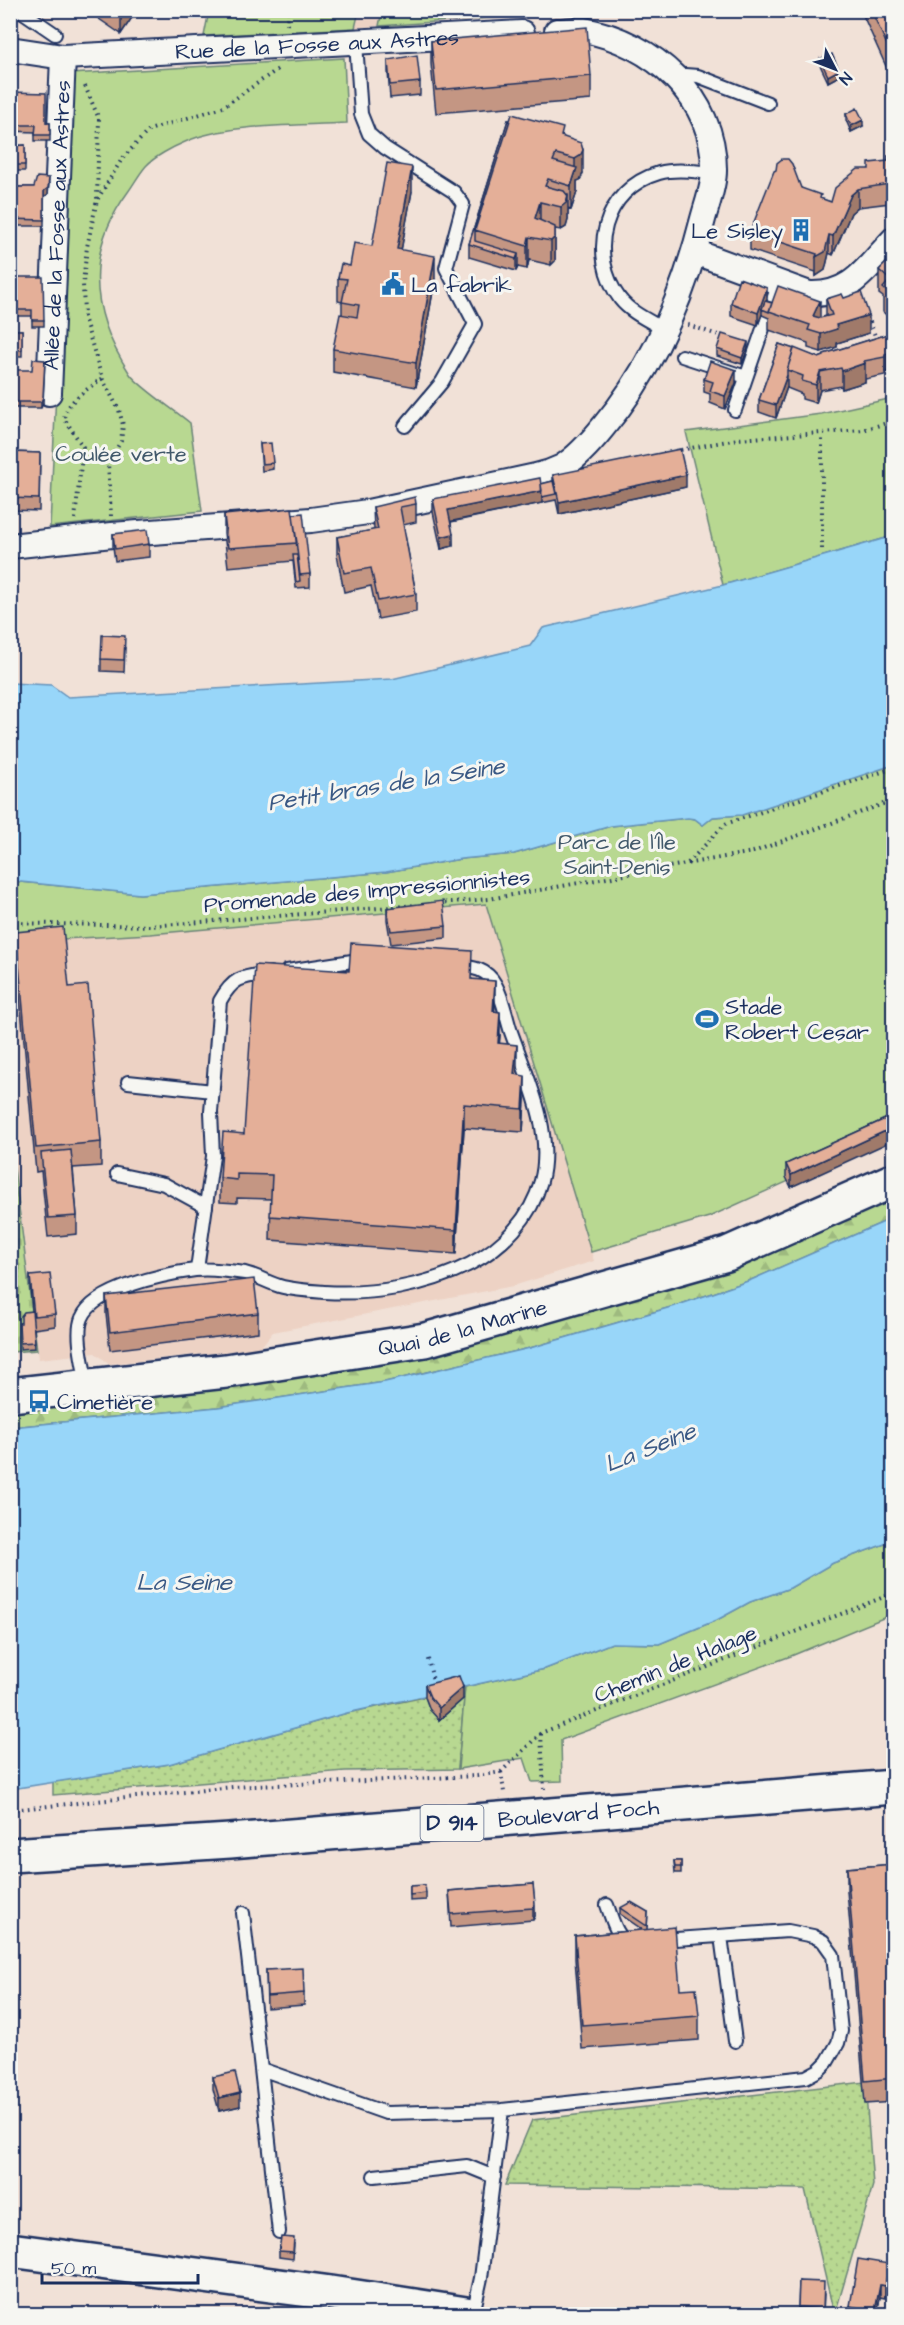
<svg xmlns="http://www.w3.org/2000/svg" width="904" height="2325" font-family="'Architects Daughter',sans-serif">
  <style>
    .built { fill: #edd2c4 }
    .grass { fill: url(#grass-dots); stroke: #6a8478; stroke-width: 1.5 }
    .forest { fill: url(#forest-firs); stroke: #6a8478; stroke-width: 1.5 }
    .cemetery { fill: url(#cemetery-stones); stroke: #6a8478; stroke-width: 1.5 }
    .green { fill: #b8d891; stroke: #6a8478; stroke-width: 1.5 }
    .water { fill: #98d6f9; stroke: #6693bb; stroke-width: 1.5 }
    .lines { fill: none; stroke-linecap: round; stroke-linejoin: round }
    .lane-casing { stroke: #1b2f5e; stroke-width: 16 }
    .street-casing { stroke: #1b2f5e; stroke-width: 28 }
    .secondary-casing { stroke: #1b2f5e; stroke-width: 38 }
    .primary-casing { stroke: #1b2f5e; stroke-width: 38 }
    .path { stroke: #1b2f5e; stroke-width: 4; stroke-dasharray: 1.5 4.5; stroke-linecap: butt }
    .lane { stroke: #f6f6f2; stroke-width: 12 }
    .street { stroke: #f6f6f2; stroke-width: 24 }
    .secondary { stroke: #f6f6f2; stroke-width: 33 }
    .primary { stroke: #f6f6f2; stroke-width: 33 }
    .wall { fill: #c49683; stroke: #1b2f5e; stroke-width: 1.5 }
    .shaded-wall { fill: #a07a6a; stroke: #1b2f5e; stroke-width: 1.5 }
    .building { fill: #e4af98; stroke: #1b2f5e; stroke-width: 1.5 }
    .labels { text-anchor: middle; stroke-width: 6; stroke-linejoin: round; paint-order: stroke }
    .shield { fill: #f6f6f2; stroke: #5d6b8a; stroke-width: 1.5 }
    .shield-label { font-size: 21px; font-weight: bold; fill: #1b2f5e }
    .street-label { font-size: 22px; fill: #1b2f5e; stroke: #f6f6f2 }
    .poi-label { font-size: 22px; fill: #1b2f5e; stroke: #f6f6f2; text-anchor: start }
    .park-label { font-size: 22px; fill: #42596b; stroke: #f6f6f2 }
    .water-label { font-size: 24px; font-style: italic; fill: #3a5985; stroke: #f6f6f2 }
  </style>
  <defs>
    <pattern id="grass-dots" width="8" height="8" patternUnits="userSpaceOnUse" patternTransform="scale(1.5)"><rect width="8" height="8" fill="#b8d891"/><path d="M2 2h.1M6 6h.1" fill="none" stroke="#9eba7f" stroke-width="1.8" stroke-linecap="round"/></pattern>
    <pattern id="forest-firs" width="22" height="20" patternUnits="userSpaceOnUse" patternTransform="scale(1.5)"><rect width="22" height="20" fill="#b8d891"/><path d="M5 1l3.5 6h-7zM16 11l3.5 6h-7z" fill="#9eba7f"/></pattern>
    <pattern id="cemetery-stones" width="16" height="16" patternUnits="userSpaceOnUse" patternTransform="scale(1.5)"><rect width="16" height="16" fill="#b8d891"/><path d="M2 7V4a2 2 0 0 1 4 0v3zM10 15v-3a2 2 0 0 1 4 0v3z" fill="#9eba7f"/></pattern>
  </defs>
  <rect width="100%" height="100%" fill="#f1e1d7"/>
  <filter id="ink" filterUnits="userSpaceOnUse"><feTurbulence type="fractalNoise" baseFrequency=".0167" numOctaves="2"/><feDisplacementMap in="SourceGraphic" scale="12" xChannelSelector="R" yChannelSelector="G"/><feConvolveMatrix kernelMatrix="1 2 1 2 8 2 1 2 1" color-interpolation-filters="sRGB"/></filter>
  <g filter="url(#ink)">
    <!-- built -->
    <path class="built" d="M359,11h23l-3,15 -24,2z
      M486,904l108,357 -81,25 -240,46 -13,16 -150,16 -15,-11 -56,6 -28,-223 -1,-195z"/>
    <!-- grass -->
    <path class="grass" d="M465,1687l-7,82 -113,2 -292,24v-13l116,-18 178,-51 78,-16 5,13 29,-21z
      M865,2082l8,103 -38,129h-1l-29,-125 -300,-4 27,-65z"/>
    <!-- forest -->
    <path class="forest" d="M893,1189v29l-142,62 -73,25 -148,43 -145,34 -167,25 -207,20 -1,-21 225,-27z"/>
    <!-- cemetery -->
    <path class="cemetery" d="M10,1136l27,214 -26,2h-1z"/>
    <!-- green -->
    <path class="green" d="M209,11v-1l150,1 -4,17 -151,8z
      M382,11v-1l203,1 -206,15z
      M344,58l3,65c-47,3 -121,0 -162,19 -12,5 -31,15 -39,24 -7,8 -12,18 -18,26 -44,60 -38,121 2,182 8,12 47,38 60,49l12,88 -152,16 20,-453z
      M893,398v138l-170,49 -37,-153 135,-18z
      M893,765v369l-184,83 -118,35 -105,-348 -336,30 -139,8v-61l129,13 246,-22 75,-13 53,-5 97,-28 77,-8 7,1 8,6 10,-8 29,-2z
      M893,1541v73l-102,42 -230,84 1,41 -30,1 -8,-24 -66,11 7,-82 80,-18 67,-26 47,1 58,-24 33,-18 40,-14 43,-25z"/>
    <!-- water -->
    <path class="water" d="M893,536v229l-151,50 -29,2 -10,8 -8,-6 -7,-1 -77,8 -97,28 -53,5 -75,13 -246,22 -129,-13v-198l40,2 17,12 324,-18 138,-33 13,-18 180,-43z
      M893,1218v323l-60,22 -43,25 -40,14 -33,18 -58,24 -47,-1 -67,26 -198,44 -178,51 -158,25v-362l207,-20 167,-25 145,-34 148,-43 73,-25z"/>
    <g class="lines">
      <!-- lane casing -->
      <g class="lane-casing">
        <path id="lane" d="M20,10l35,24
          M356,43l5,71 8,20 16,14 69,44 9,12 -17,64 29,56 -33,58 -37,44
          M678,79l7,-4 13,1 70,27
          M770,309l9,-27
          M665,330c-15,-9 -34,-17 -45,-31 -33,-45 -17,-110 39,-126 18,-5 38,-1 55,0
          M682,356l64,21
          M735,410l32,-93
          M287,971l78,-12
          M128,1082l85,9
          M117,1174l47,10 42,23
          M197,1269l16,-113 -2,-44 9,-111c14,-25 23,-24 50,-28
          M87,1385c-3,-18 -12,-51 -5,-67 12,-30 84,-44 113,-48 15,-2 36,1 50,3 13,3 25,11 38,14 13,3 28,4 41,5 49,3 101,-5 146,-28 33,-17 61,-46 71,-83 13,-49 -14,-104 -30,-149 -5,-15 -8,-34 -16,-48 -8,-15 -22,-17 -38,-18
          M607,1905c5,13 9,33 23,38
          M243,1913l18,156 125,44 116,-3
          M721,1936l14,105
          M261,2069l18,163
          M374,2176l93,-10 27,11
          M473,2314l8,-36 21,-168 304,-33 13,-7 8,-8 11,-19 3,-12 -8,-76 -10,-14 -10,-5 -25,-5 -126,9"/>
      </g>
      <!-- street casing -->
      <g class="street-casing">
        <g id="street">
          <path id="s1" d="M10,49l53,8 459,-24"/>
          <path d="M695,252l114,42c43,2 58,-27 85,-55"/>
          <path id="s2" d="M49,393l14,-336"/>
          <path d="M10,546l102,-11 199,-15 57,-8 168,-36c9,-2 18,-5 26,-9 16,-10 30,-26 42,-41 50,-59 80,-132 99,-207 4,-15 11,-33 11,-48 1,-74 -61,-128 -130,-141 -8,-1 -19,1 -27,1"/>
        </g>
      </g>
      <!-- secondary casing -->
      <g class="secondary-casing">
        <g id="secondary">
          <path id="s3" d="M10,1395l216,-24 199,-31 302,-86 167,-74"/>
          <path d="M10,2250l321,43 135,21"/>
        </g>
      </g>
      <!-- primary casing -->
      <g class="primary-casing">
        <g id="primary">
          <path id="s4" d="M10,1855l220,-14 664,-54"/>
        </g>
      </g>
      <!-- path -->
      <path class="path" d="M287,25l1,-15
        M85,86l14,33 -2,80
        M868,316l7,20 6,4
        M688,325l36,12
        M675,451l63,-12 125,-9 31,-9
        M111,516l-3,-53 13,-22 2,-16 -4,-15 -17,-32 -18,-61 -1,-34 4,-36 10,-47 25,-41 27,-29 74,-23 55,-38
        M75,519l8,-72 -19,-29c3,-18 25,-29 38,-40
        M822,549v-114
        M688,863l37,-39 169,-56
        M439,903l50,-4 264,-47 141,-52
        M10,923l140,3 267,-21
        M10,1188l8,92 -8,1
        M428,1659l6,26
        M541,1734l3,55
        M501,1772l40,-39 353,-140
        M501,1772l3,20
        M10,1810l223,-23 244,-11 24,-4"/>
      <!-- lane -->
      <use href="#lane" class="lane"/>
      <!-- street -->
      <use href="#street" class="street"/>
      <!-- secondary -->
      <use href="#secondary" class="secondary"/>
      <!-- primary -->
      <use href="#primary" class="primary"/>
    </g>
    <!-- wall -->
    <path class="wall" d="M86,10h51l-16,24z
      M862,10h32v74l-32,-71z
      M431,41l160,35v24l-155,13 -5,-49z
      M820,59l19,17 -11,6 -8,-17z
      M388,60l32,22v13l-30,3 -2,-26z
      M10,92l36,31h4v18h-15v-9l-25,-1z
      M846,114l17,12 -12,6 -5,-12z
      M508,120l55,16 20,37 -3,7 -3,1v11l-6,18 -3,-1v11l-2,7 -5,3 -6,-1v32l-4,4 -22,-5 -2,9 -9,-2 -2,4 -47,-14v-13z
      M25,145v26h-15v-25z
      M888,156h6v41l-4,1v5l-32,4 -7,6 -18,42 -4,-2 -4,17 -9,6v-4l-66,-22v-18l51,-44 20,11 10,3 38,-33 19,-8z
      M49,184l-1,10 -4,3v29h-34v-39h24z
      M412,191l-11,59 34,30 -19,107 -83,-15v-23l9,-35v-12l-4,-1v-23l34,-32z
      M894,255v67l-11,-10v-15l-4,-3v-24z
      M10,277l34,43v6h-12v-10h-22z
      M844,298l25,35 -32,10v4l-16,5 -13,-4v-5l-39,-13v-12l-7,-3v-1l-4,11 -27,-9v-13l36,-3v1l53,17 6,-2v-17z
      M10,330h12v26h-12z
      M888,334l-3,41 -20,4v3l-23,7 -1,-3 -21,4 -4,13 -14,-4v-5l-15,-6v-1l-11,31 -17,-6v-12l20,-56 40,14 5,-2v-2z
      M748,348l-6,16 -25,-8v-7z
      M10,370l33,33 -2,5h-31z
      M704,379l32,4 -11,26 -15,-6v-9l-6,-2z
      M260,444l13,19v6l-11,2z
      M10,452l30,1 -1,58 -29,-1z
      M553,475l133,12 -127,27 -3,-14 -105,22 2,24 -12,3 -8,-37v-13l108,-15 12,-3z
      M416,504v18l-13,3 13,69v18l-38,7 -7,-33 -27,6 -7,-37v-18l37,-7 -1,-23z
      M293,514l17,60v13l-14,1 -3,-27 -65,6 -4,-34v-18z
      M113,534l36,10v13l-34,4 -2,-14z
      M125,648l-1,24 -23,-1v-12z
      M387,908l59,18v12l-55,6 -4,-24z
      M16,932l53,55 32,155v24l-28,2 4,48v18l-29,3 -7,-66 -5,1 -20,-217z
      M472,979l23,25 -1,8 6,23 -1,8 18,25 -1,7 9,24 -2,33 -59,-4 -8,126 -186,-14 1,-41 -34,-1v5l-17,-1v-24l24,-44z
      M10,1083l3,12v6h-3z
      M894,1115l-103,72 -5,-10v-13z
      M30,1276l25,38v12l-21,3 1,19 -15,1 -1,-26h2l11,-12 -2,-22z
      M106,1296l152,17v19l-148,18 -4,-36z
      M425,1685l38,14 -24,21 -9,-10 -5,-13z
      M674,1861h7v12h-6z
      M894,1864v238l-29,2 -18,-213v-23z
      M533,1884l2,32 -2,4 -82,7 -2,-36z
      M410,1886l16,7v7l-16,1z
      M620,1908l28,4 -1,17 33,60 19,27v24l-117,9 -7,-90v-23l68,-6 -23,-16z
      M266,1970l38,23v12l-37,3z
      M213,2077l27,29 -21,5 -6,-22z
      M294,2244l-1,15 -14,-2v-6z
      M889,2277l-4,21 -5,-1 -3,17h-27v-8z
      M799,2281l25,13 -1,20h-25z"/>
    <!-- shaded-wall -->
    <path class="shaded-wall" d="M121,10h16l-16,24z
      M839,70v6l-11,6v-6z
      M863,120v6l-12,6v-6z
      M583,150v23l-3,7 -3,1v11l-6,18v-24l4,-12v-15z
      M412,167v24l-15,82v-24z
      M49,178l-1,16 -4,3v-6z
      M858,189v18l-7,6 -18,42v-19l18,-41z
      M568,196v24l-2,7 -5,3v-23z
      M540,202v24l-5,-8z
      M829,235v18l-4,17 -9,6v-19z
      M529,237v23l-2,9v-23z
      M555,237v24l-4,4v-24z
      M518,254v12l-2,5v-12z
      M435,256v24l-19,107v-24z
      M767,288v12l-4,10 -1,-1v5l-4,11v-12z
      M820,301v18l-7,-3z
      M869,315v18l-32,10v4l-16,5v-18l15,-9z
      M748,342v6l-6,16v-6z
      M894,351v19l-9,2v-18z
      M45,360l-2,43 -2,5v-6z
      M865,363v19l-23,7v-18z
      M736,370v13l-11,26v-13z
      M820,372v18l-4,13v-18z
      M787,375v12l-11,31v-13z
      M686,475v12l-127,27v-12z
      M542,491v12l-94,19v-12z
      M453,534v12l-12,3v-12z
      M495,981v23l-2,31v-24z
      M500,1012v23l-2,31v-23z
      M517,1045v23l-3,30v-24z
      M525,1076v23l-2,33v-23z
      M464,1104v24l-8,126v-24z
      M894,1127v13l-103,47v-12z
      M463,1687v12l-24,21v-12z
      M535,1904v12l-2,4v-12z
      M240,2093v13l-21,5v-13z
      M889,2264v13l-4,21v-12z
      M880,2285v12l-3,17h-2z"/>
    <!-- building -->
    <path class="building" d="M871,10h23v50z
      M587,27l4,49 -155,14 -5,-49z
      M832,54l7,16 -11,6 -8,-17z
      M417,55l3,27 -30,3 -2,-25z
      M10,92l36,1v30h4v12h-15l1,-10h-26z
      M857,108l6,12 -12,6 -5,-12z
      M512,114l51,14 -2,8 20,7 2,7 -3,6 -5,3 -19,-5 -3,7 24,7 -6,18 -23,-7 -3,7 19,5 4,5 -2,7 -5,4 -21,-5 -5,16 20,9v10l-4,4 -22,-4 -2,9 -52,-16z
      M508,120h2l-35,110v11l43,13 -2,5 -47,-15z
      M25,145v20h-15v-19z
      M888,156h6v23l-5,1 1,4 -32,5 -7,6 -18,41 -4,-1 -4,17 -9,5 1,-3 -67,-22 24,-61 2,-1 1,-7 5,-4h6l4,5 9,24 20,7 -1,3 11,4 4,-14 23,-19h11v-6l19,-2z
      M387,163l25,4 -15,82 38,7 -19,107 -83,-14 7,-35 17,3 2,-12 -17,-3 5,-23 -9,-1 3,-14 9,2 4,-23 18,3z
      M37,177l12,1 -1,10 -4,3v29l-34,-1v-32h24z
      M894,255v43l-11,-10 7,-8 -11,-10z
      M10,277h33l1,43h-12v-10h-22z
      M739,278l28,10 -9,25 -27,-10z
      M778,286l42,15 -7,15 7,2 12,-3 -6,-16 16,-5 2,4 17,-6 8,23 -33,10 1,4 -16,5 -13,-4 2,-5 -41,-14z
      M765,301l7,2 -3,9 -7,-3z
      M10,330h12v20l-12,-1z
      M722,334l26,8 -6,16 -25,-9z
      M888,334l6,17 -9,3v3l-21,4 1,2 -23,8 -1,-3 -21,4 -4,13 -14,-4 1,-5 -16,-6 7,-22 25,10 5,-2v-2z
      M779,344l15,5 -7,21v5l-11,30 -17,-5z
      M33,359l12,1 -2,37 -2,5h-31v-32h22z
      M710,361l26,9 -11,26 -15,-5 3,-9 -9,-3z
      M271,443l2,20 -11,1 -2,-20z
      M680,449l6,26 -127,27 -6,-27z
      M10,452l30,1 -1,46 -29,-1z
      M540,478l2,13 -94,19 5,24 -12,3 -8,-38z
      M553,481l3,13 -14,3 -1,-13z
      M415,497l1,7 -16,3 16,87 -38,7 -7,-33 -27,5 -7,-36 41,-8 -5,-22z
      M292,508l5,35 -69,5 -4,-33z
      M303,513l7,61 -10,1 -7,-61z
      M147,530l2,14 -34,5 -2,-15z
      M293,555h4l3,26 -4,1z
      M102,635l23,1 -1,24 -23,-1z
      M443,901l3,25 -55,5 -4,-23z
      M63,927l6,60 19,-2 13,157 -65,6 -20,-216z
      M351,943l121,8 -1,28 24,2 -2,30 7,1 -2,31 19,2 -3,29 11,2 -2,33 -59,-5 -8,126 -186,-14 2,-41 -35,-1v6l-17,-2 3,-46 21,2 11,-169 94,6z
      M10,1083h2l1,12h-3z
      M894,1115v12l-103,48 -5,-11z
      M71,1150l6,66 -29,2 -7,-65z
      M50,1274l5,40 -21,2 -4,-40z
      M254,1279l4,34 -148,19 -4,-36z
      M32,1311l3,31 -15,1 -1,-20h2v-7l3,-4z
      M459,1676l4,11 -24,21 -9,-11 -5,-12z
      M674,1861h7v6h-6z
      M894,1864v214l-29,3 -18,-213z
      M533,1884l2,20 -2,4 -82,6 -2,-23z
      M425,1885l1,8 -16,2v-9z
      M631,1902l17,10 -1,14 -27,-18z
      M675,1927l5,62 16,-1 3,28 -117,9 -7,-89z
      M303,1968l1,25 -37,3 -1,-26z
      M235,2072l5,21 -21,5 -6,-21z
      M281,2237l13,1 -1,14 -14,-1z
      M858,2259l31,5 -4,22 -5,-1 -5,26 -25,-5z
      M799,2281l25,1 -1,27 -25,-2z"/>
  </g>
  <!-- icons -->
  <defs>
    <g id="building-bare" transform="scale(1.8)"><path d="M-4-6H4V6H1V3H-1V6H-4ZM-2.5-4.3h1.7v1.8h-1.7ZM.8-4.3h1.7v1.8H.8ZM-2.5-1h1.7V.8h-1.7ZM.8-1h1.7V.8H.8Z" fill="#1f6fb2" stroke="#f6f6f2" stroke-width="2.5" paint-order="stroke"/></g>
    <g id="civic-bare" transform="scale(1.8)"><path d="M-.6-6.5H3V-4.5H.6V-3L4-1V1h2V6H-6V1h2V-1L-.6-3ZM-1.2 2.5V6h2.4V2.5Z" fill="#1f6fb2" stroke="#f6f6f2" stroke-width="2.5" paint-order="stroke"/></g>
    <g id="stadium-bare" transform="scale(1.8)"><path d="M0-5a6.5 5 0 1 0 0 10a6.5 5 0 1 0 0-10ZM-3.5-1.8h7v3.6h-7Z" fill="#1f6fb2" stroke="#f6f6f2" stroke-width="2.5" paint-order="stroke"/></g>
    <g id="bus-bare" transform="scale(1.8)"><path d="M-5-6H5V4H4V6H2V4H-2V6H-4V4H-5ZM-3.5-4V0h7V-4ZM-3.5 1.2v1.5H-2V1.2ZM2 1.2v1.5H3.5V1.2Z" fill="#1f6fb2" stroke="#f6f6f2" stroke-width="2.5" paint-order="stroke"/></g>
  </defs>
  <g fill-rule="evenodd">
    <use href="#building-bare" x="801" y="230"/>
    <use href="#civic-bare" x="393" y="284"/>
    <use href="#stadium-bare" x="707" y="1019"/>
    <use href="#bus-bare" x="39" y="1401"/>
  </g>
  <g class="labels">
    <!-- shield labels -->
    <rect class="shield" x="420.5" y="1805" width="63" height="36" rx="4.5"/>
    <g class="shield-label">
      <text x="452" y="1830">D 914</text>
    </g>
    <!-- street labels -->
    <g class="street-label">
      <text dy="8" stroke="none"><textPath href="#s1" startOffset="308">Rue de la Fosse aux Astres</textPath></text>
      <text dy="8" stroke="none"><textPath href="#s2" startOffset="168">Allée de la Fosse aux Astres</textPath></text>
      <text transform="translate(367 890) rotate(-5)" y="8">Promenade des Impressionnistes</text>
      <text dy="8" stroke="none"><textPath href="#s3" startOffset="458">Quai de la Marine</textPath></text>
      <text transform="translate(675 1663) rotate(-22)" y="8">Chemin de Halage</text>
      <text dy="8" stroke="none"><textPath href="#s4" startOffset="570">Boulevard Foch</textPath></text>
    </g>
    <!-- poi labels -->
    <g class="poi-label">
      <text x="783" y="238" text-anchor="end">Le Sisley</text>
      <text x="411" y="292">La fabrik</text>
      <text x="725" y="1014">Stade<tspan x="725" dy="25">Robert Cesar</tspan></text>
      <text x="57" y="1409">Cimetière</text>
    </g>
    <!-- park labels -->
    <g class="park-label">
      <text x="121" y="461">Coulée verte</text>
      <text x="617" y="849">Parc de l'Île<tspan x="617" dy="25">Saint-Denis</tspan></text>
    </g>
    <!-- water labels -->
    <g class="water-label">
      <text transform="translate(386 784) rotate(-9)" y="8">Petit bras de la Seine</text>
      <text transform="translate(650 1447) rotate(-22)" y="8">La Seine</text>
      <text x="184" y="1590">La Seine</text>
    </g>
  </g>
  <!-- margin -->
  <rect width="904" height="2325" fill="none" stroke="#f6f6f2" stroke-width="36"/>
  <rect x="18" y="18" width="868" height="2289" fill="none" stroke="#1b2f5e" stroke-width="2" filter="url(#ink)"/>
  <!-- north arrow -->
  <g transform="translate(835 69) rotate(132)" stroke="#f6f6f2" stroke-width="4.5" paint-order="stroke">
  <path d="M0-4.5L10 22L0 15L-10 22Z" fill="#1b2f5e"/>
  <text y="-9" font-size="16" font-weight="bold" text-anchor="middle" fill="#1b2f5e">N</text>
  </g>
  <!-- scale -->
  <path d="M42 2274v9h156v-9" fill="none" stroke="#1b2f5e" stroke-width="3"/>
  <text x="51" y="2274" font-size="18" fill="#1b2f5e" stroke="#f6f6f2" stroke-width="4.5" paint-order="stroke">50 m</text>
</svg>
